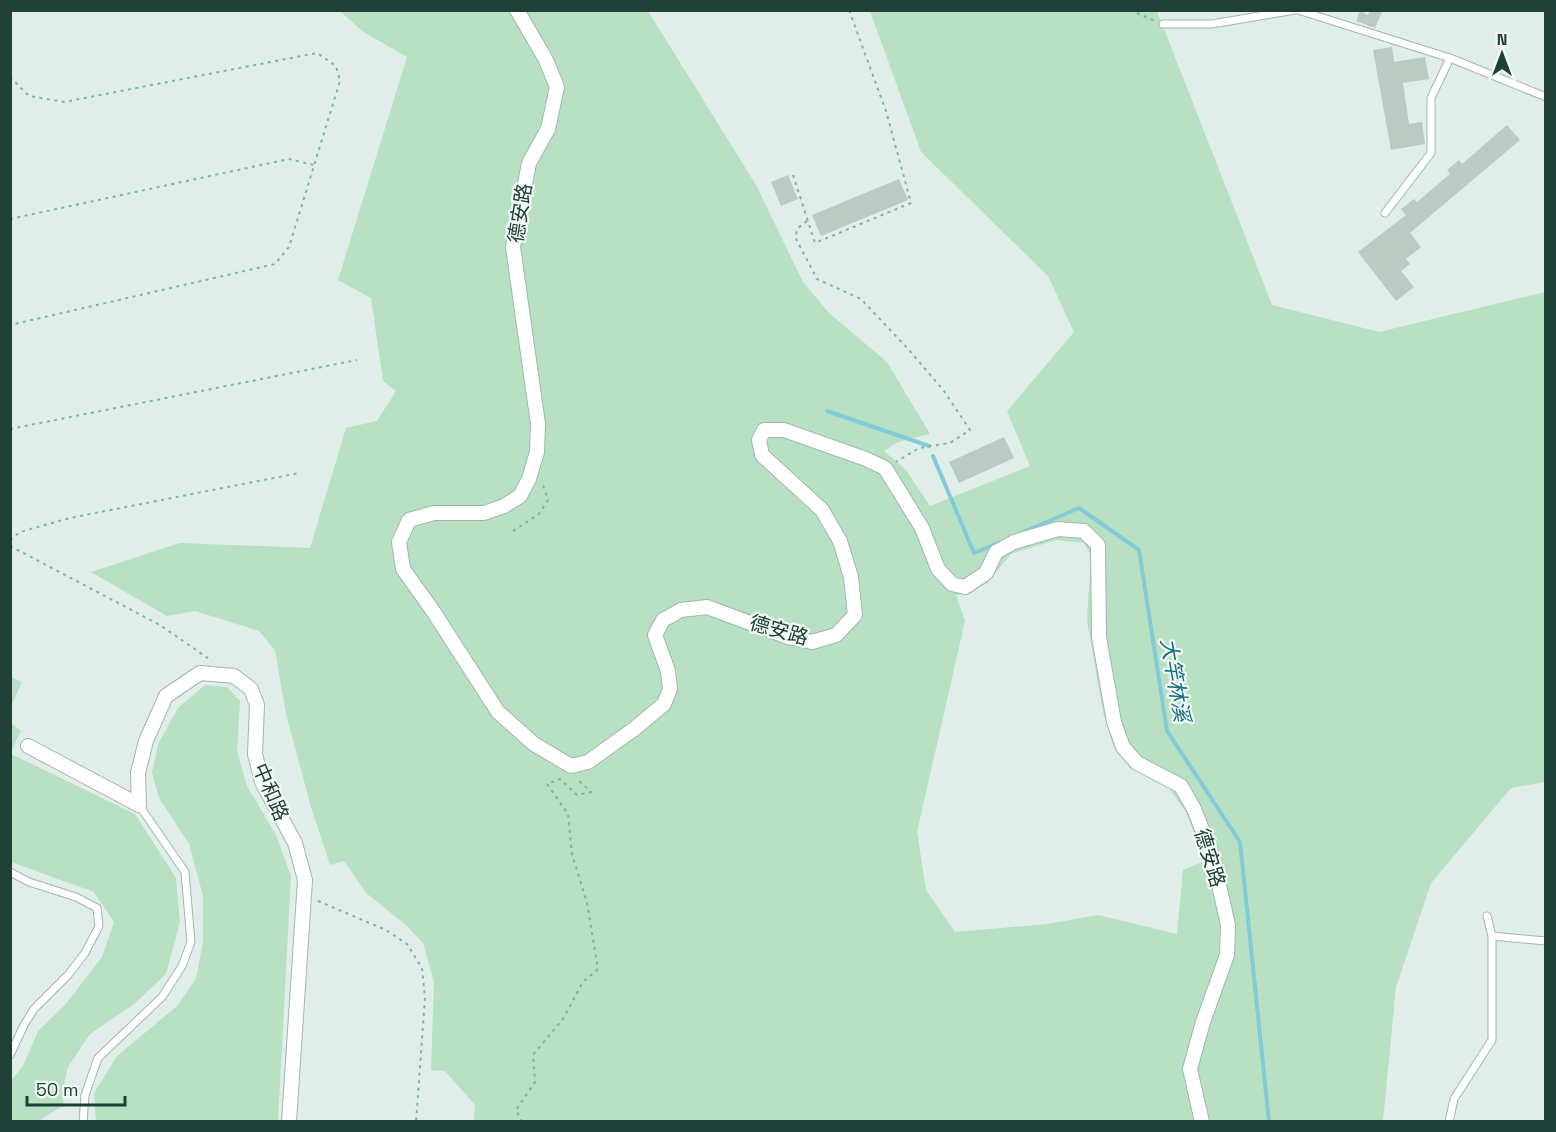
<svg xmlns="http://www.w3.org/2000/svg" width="1556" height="1132" font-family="'Space Grotesk','Noto Sans TC',sans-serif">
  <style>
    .green { fill: #b7e1c2; fill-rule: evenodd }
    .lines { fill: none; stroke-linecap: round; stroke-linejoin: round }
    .stream { stroke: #83cbd8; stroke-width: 4 }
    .building { fill: #b9cbc3 }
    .lane-casing { stroke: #a3b6af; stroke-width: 9 }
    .street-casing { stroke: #a3b6af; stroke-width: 16 }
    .path { stroke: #7eb4a3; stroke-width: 2; stroke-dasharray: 3 4.5; stroke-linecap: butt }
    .lane { stroke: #fff; stroke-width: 7 }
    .street { stroke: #fff; stroke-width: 14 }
    .labels { text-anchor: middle; stroke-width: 4.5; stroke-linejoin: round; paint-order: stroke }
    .street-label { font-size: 20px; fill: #1f4037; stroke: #f2f9f5 }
    .water-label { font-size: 21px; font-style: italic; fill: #137082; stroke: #f2f9f5 }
  </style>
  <rect width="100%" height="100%" fill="#e1ede8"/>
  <!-- green -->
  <path class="green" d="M340,11h308l108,174 47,97 26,31 58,49 43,72 -32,8 -14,9 22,19 24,36 100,-40 -23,-55 67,-79 -26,-56 -127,-124 -51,-141h287l115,294 107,27 166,-40v490l-34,6 -80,95 -35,104 -13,134h-909l1,-16 -30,-34 -14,-1 3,-88 -11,-39 -17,-18 -40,-32 -22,-32 -14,4 -19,-58 -25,-93 -11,-64 -16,-19 -64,-20 -28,5 -76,-44 89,-29 130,5 36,-120 31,-7 19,-30 -13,-10 -12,-83 -33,-18 69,-223 -45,-26zM1056,540l28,3 7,13 -4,64 16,92 11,36 17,21 36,16 20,29 17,47 -21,9 -6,64 -79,-19 -50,9 -93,8 -29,-42 -9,-58 48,-211 -9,-26 14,-2 18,-11 23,-28z
    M11,677l11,5 -11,24z
    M205,685l22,2 13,14 -3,50 10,35 29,49 15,41 -13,245h-182l-2,-28 23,-37 60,-50 19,-27 7,-38v-45l-14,-52 -30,-46 -7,-25 6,-29 20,-36z
    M11,723l10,8 -10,21z
    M11,754l124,60 41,64 4,44 -14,52 -32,30 -44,30 -22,33 -6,24 2,14 -26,16h-27v-40l13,-17 14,-33 27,-26 37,-48 12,-35 -20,-30 -83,-30z"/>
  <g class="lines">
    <!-- stream -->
    <path class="stream" d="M827,411l102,35
      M933,456l41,97 26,-11
      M1021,533l58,-25 60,42 28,181 73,111 29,280"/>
  </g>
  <!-- building -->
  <path class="building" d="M1370,10h13l-8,18 -19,-7 4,-10 8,4z
    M1392,47l2,15 31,-5 4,22 -26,4 6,41 13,-2 3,22 -34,6 -18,-100z
    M1507,125l13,15 -110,93 11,14 -15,12 4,5 -9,7 13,16 -18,14 -38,-49 48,-37 -5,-6 13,-10 3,3 33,-28 -3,-4 12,-10 3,4z
    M788,175l10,24 -17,7 -10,-24z
    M899,179l9,21 -87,36 -9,-21z
    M1004,437l10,21 -55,25 -10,-21z"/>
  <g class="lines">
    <!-- lane casing -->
    <g class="lane-casing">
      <path id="lane" d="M1298,10l152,48 96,39
        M1163,24h49l83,-14
        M1385,213l46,-60v-55l19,-40
        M10,872l19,10 47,15 21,11 2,18 -14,27 -17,22 -34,34 -10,16 -14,30
        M1487,916l5,20
        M83,1122l2,-27 13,-37 64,-61 20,-31 9,-24 -6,-70 -46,-67
        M1449,1122l5,-23 38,-59v-104l54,5"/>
    </g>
    <!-- street casing -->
    <g class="street-casing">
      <path id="street" d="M517,10l29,50 11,27 -9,42 -19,34 -16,84 25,177 -1,28 -8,27 -9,17 -16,10 -20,7h-50l-25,7 -10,22 4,27 30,42 65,101 36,32 37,22 17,-4 46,-33 30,-25 6,-15 -2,-18 -13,-36 8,-15 18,-10 26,-3 81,30 24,5 24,-7 19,-20 -4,-38 -11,-36 -18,-31 -60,-55 -3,-15 5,-10h20l82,29 19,9 37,60 16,41 14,15 13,3 21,-14 10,-21 18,-10 44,-13 26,2 14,14 1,92 15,85 9,25 14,16 44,23 13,23 18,45 16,71 -1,30 -24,67 -13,47 12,53
        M28,746l111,59 -1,-32 8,-32 20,-45 34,-23 34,3 17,13 6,16 -2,49 7,28 33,61 10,37 -16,242"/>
    </g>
    <!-- path -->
    <path class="path" d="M1130,10l25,11
      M10,77l19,19 35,6 253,-49 19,13 4,15 -51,166 -14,17 -265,61
      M793,175l22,68 96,-40 -25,-92 -37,-101
      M10,219l279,-60 25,6
      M807,221l-9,7 -3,9 22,42 44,20 48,51 35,41 26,39 -20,13 -31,5 -23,14
      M10,429l347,-69
      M513,531l26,-17 9,-14 -5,-15 -3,-1
      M10,540l10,-8 50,-14 229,-45
      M10,546l150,79 52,36
      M318,901l68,29 21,14 15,24 3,30 -9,124
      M522,1122l-6,-12 19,-28 -2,-27 30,-36 20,-37 15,-13 -11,-66 -15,-49 -4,-40 -21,-30 13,-5 17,16 14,-3 -15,-14"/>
    <!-- lane -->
    <use href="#lane" class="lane"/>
    <!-- street -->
    <use href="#street" class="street"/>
  </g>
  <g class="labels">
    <!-- street labels -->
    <g class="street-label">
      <text transform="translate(520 213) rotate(-81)" y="7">德安路</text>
      <text transform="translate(779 630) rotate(16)" y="7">德安路</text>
      <text transform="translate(271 792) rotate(67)" y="7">中和路</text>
      <text transform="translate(1210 858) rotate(73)" y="7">德安路</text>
    </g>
    <!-- water labels -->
    <g class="water-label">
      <text transform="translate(1175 680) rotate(80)" y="7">大竿林溪</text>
    </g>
  </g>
  <!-- border -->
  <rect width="1556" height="1132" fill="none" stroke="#1f4037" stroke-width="24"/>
  <!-- north arrow -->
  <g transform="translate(1502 54)" stroke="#f2f9f5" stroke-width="4.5" paint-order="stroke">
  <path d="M0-4.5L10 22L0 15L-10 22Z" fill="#1f4037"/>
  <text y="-9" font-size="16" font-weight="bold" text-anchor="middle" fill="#1f4037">N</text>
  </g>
  <!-- scale -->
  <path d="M27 1096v9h98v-9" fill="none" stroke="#1f4037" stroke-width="3"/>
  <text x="36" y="1096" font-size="18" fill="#1f4037" stroke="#f2f9f5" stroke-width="4.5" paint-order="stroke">50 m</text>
</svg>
